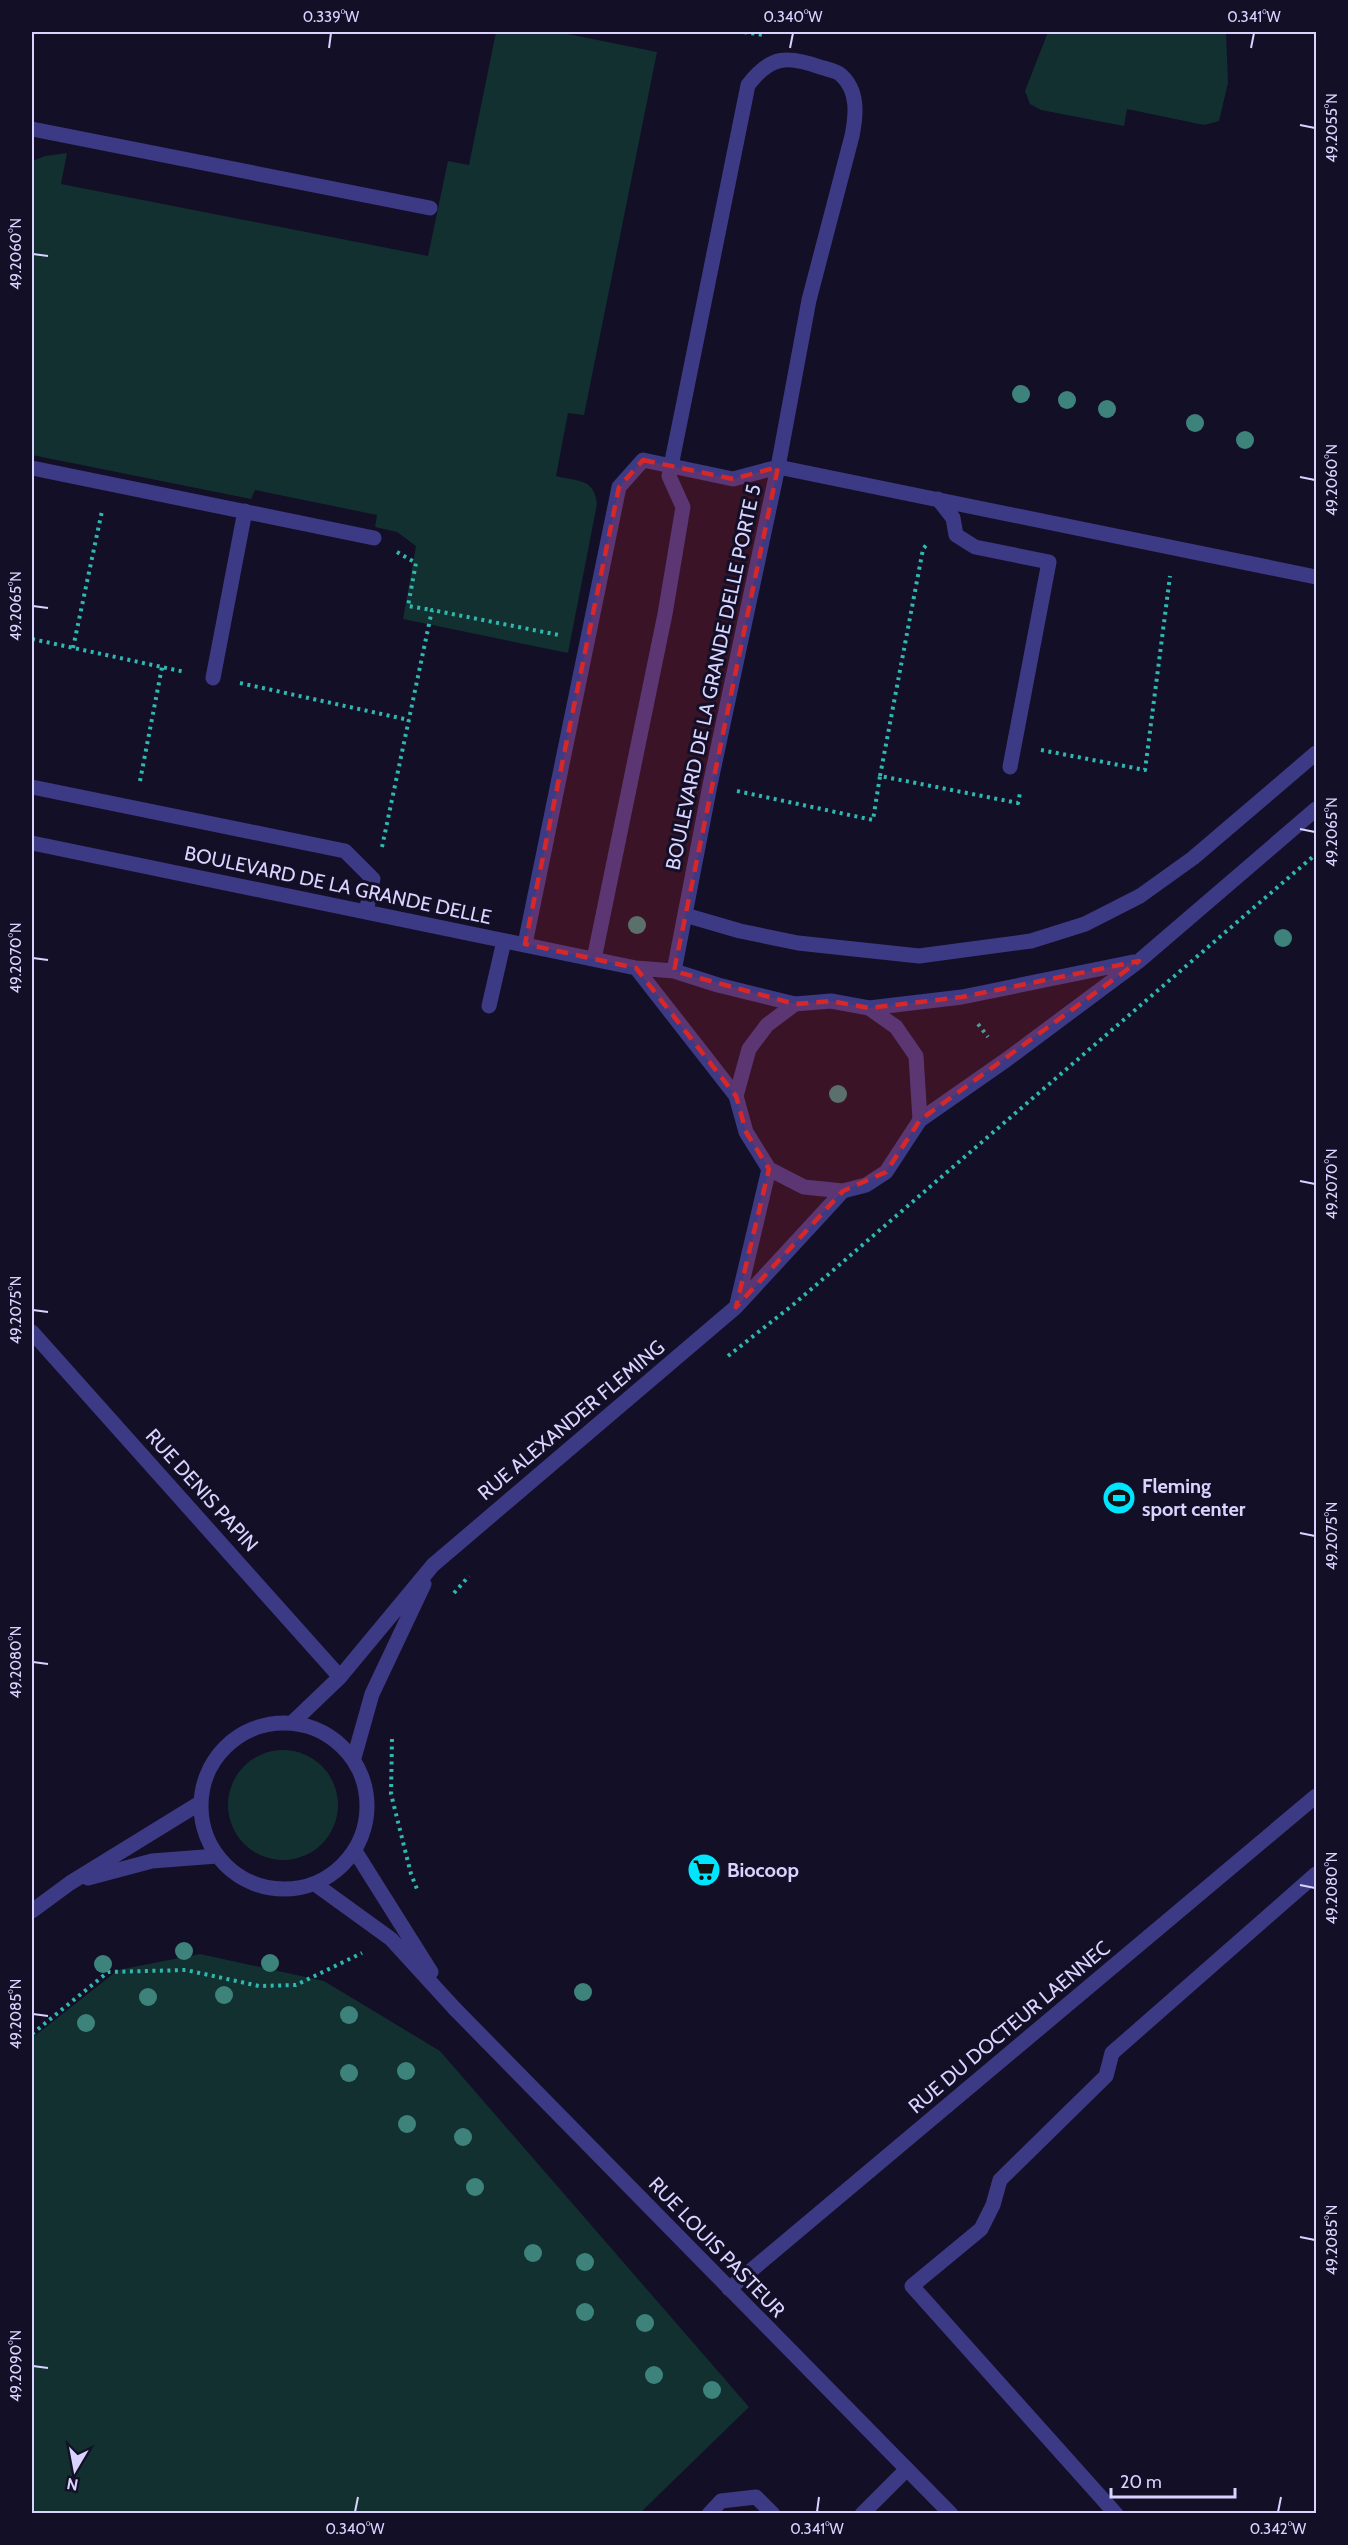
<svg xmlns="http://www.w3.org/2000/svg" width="1348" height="2545" font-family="Cabin,sans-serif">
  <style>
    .green { fill: #12302f }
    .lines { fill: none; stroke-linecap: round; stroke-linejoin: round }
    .path { stroke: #2fb8b0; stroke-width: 4; stroke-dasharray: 3 4.5; stroke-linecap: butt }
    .service { stroke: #3d3a85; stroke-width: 15 }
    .minor { stroke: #3d3a85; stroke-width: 15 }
    .tertiary { stroke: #3d3a85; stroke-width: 15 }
    .tree { fill: #3d827b }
    .marked { fill: #d62828; fill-opacity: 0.2; stroke: #d62828; stroke-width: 4.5; stroke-dasharray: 12 8; stroke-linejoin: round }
    .ticks { fill: none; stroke: #d9d4ff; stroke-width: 2 }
    .labels { text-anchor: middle; stroke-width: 6; stroke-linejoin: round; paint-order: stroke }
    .street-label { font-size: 20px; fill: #d9d4ff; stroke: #130f26 }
    .poi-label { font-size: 20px; font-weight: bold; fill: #d9d4ff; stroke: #130f26; text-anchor: start }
    .neatline { fill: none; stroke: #d9d4ff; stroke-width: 2 }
    .ticks-label { font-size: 15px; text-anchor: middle; fill: #d9d4ff }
  </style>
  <rect width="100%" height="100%" fill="#130f26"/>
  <!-- green -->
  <path class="green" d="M496,32h62l99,20 -73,363 -16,-2 -12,63c21,6 38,1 41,28l-29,149 -165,-34 13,-73 -19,-14 -22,-5 2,-12 -122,-25 -4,9 -219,-44v-294l13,-5 22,-3 -6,31 367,72 20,-95 21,4z
    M1048,32h178l2,51 -9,38 -15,4 -77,-16 -3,17 -83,-16 -11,-6 -5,-13z
    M228 1805a55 55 0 1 1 110 0a55 55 0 1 1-110 0Z
    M200,1954l124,27 116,70 309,356 -109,106h-608v-475l86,-68z"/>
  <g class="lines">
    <!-- path -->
    <path class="path" d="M744,32l19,3
      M397,552l19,11 -8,43 24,4
      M32,639l153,33
      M73,648l29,-137
      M240,683l169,37
      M1041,750l104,20 25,-194
      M880,776l43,-227 5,-6
      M140,781l22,-114
      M737,791l136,29 7,-44 138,27 2,-10
      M382,847l50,-237 127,25
      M978,1024l10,13
      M728,1356l66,-52 522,-450
      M454,1593l15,-17
      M392,1739l-1,55 20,80 6,15 -1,3
      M32,2034l76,-62 78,-2 73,16 37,-1 66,-32"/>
    <!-- service -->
    <path class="service" d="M594,959l71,-345 18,-107 -14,-31 79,-391c22,-29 39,-30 72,-18 6,2 17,4 21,8 18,16 15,41 11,61l-43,164 -31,167
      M489,1006l15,-65
      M32,1332l308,345
      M709,2514l12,-13 35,-4 17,17
      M862,2514l45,-45
      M1116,2514l-204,-228 69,-57 12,-24 7,-25 106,-104 6,-23 204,-179"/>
    <!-- minor -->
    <path class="minor" d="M32,129l398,79
      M32,468l342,70
      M938,499l15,19 3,17 19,12 74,15 -39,205
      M213,678l32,-167
      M32,787l313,64 28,28 -7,33
      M32,843l604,125 38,3 44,14 77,19
      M685,915l55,16 58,12 121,13 112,-15 54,-17 55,-28 53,-38 123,-105
      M525,944l94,-457 24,-27 90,19 45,-12
      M636,968l100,128
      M674,971l36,-186 68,-318 538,110
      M455,2009l496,505
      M729,2289l587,-493"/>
    <!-- tertiary -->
    <path class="tertiary" d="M831,1001l38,7 27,19 20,29 4,64 -34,52 -20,13 -23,6 -39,-4 -35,-18 -23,-37 -10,-36 13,-47 18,-24 28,-21z
      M869,1008l93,-11 171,-35
      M920,1120l86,-60 133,-99 177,-152
      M737,1304l32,-135
      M293,1722l47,-45 93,-112 303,-258 107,-116
      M201 1806a83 83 0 1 1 166 0a83 83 0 1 1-166 0Z
      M354,1758l18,-64 52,-110
      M355,1851l76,121
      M88,1878l64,-17 65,-5
      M315,1884l76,55 64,70
      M32,1911l38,-28 130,-80"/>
  </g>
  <!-- trees -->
  <g class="tree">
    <circle cx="1021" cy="394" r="9"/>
    <circle cx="1067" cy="400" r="9"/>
    <circle cx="1107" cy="409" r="9"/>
    <circle cx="1195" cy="423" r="9"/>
    <circle cx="1245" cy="440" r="9"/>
    <circle cx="637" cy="925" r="9"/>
    <circle cx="1283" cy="938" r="9"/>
    <circle cx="838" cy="1094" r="9"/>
    <circle cx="184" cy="1951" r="9"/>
    <circle cx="270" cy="1963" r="9"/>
    <circle cx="103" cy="1964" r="9"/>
    <circle cx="583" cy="1992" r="9"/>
    <circle cx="224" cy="1995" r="9"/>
    <circle cx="148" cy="1997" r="9"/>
    <circle cx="349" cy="2015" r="9"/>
    <circle cx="86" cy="2023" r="9"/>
    <circle cx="406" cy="2071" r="9"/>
    <circle cx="349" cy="2073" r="9"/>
    <circle cx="407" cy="2124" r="9"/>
    <circle cx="463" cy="2137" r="9"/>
    <circle cx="475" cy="2187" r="9"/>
    <circle cx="533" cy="2253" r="9"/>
    <circle cx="585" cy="2262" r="9"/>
    <circle cx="585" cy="2312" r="9"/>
    <circle cx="645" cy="2323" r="9"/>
    <circle cx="654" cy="2375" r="9"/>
    <circle cx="712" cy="2390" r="9"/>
  </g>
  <!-- marked area -->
  <path class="marked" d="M643,460l90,19 45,-12 -104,504 121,33 36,-3 38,7 93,-11 177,-36 -219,159 -34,52 -43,19 -107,116 33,-138 -23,-37 -10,-36 -100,-128 -111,-24 94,-457z"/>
  <!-- ticks -->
  <path class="ticks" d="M329,48l2,-15M790,48l3,-15M1251,48l3,-15M1300,125l15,3M33,254l15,2M1300,477l15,3M33,606l15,2M1300,829l15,3M33,958l15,2M1300,1181l15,3M33,1310l15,2M1300,1533l15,3M33,1662l15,2M1300,1885l15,3M33,2014l15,2M1300,2237l15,3M33,2366l15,2M355,2512l3,-15M817,2512l2,-15M1278,2512l3,-15"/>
  <!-- icons -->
  <defs>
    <g id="stadium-disc" transform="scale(1.725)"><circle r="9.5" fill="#00e5ff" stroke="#130f26"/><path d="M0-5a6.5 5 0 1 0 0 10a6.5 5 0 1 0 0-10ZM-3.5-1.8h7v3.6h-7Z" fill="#111"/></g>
    <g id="supermarket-disc" transform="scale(1.725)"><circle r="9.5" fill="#00e5ff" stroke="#130f26"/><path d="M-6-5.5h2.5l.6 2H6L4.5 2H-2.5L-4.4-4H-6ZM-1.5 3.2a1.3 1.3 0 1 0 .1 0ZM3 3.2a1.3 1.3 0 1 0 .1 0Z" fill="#111"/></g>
  </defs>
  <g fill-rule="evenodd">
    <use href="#stadium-disc" x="1119" y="1498"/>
    <use href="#supermarket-disc" x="704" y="1870"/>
  </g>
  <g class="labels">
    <!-- street labels -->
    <g class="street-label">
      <text transform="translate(713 677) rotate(-78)" y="7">BOULEVARD DE LA GRANDE DELLE PORTE 5</text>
      <text transform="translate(338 885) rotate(12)" y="7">BOULEVARD DE LA GRANDE DELLE</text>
      <text transform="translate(571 1420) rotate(-40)" y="7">RUE ALEXANDER FLEMING</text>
      <text transform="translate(202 1490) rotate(48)" y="7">RUE DENIS PAPIN</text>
      <text transform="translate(1009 2027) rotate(-40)" y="7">RUE DU DOCTEUR LAENNEC</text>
      <text transform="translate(717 2247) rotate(46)" y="7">RUE LOUIS PASTEUR</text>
    </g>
    <!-- poi labels -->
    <g class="poi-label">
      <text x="1142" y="1493">Fleming<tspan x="1142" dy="23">sport center</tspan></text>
      <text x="727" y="1877">Biocoop</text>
    </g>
  </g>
  <!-- border -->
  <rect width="1348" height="2545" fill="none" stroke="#130f26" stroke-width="66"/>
  <!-- north arrow -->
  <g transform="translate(75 2470) rotate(190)" stroke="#130f26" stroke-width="4.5" paint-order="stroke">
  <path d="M0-4.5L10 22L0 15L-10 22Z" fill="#d9d4ff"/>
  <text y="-9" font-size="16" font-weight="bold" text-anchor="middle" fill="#d9d4ff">N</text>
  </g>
  <!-- scale -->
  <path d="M1111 2488v9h124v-9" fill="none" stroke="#d9d4ff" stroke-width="3"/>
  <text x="1120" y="2488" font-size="18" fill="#d9d4ff" stroke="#130f26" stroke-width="4.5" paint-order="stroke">20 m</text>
  <rect x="33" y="33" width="1282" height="2479" class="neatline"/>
  <g class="ticks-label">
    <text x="331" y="22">0.339°W</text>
    <text x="793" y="22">0.340°W</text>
    <text x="1254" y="22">0.341°W</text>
    <text transform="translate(1332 128) rotate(-90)" y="5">49.2055°N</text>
    <text transform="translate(16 254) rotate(-90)" y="5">49.2060°N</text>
    <text transform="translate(1332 480) rotate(-90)" y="5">49.2060°N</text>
    <text transform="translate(16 606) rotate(-90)" y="5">49.2065°N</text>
    <text transform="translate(1332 832) rotate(-90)" y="5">49.2065°N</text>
    <text transform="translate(16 958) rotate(-90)" y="5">49.2070°N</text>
    <text transform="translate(1332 1184) rotate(-90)" y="5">49.2070°N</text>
    <text transform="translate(16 1310) rotate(-90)" y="5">49.2075°N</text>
    <text transform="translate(1332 1536) rotate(-90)" y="5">49.2075°N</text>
    <text transform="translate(16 1662) rotate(-90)" y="5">49.2080°N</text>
    <text transform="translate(1332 1888) rotate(-90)" y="5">49.2080°N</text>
    <text transform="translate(16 2014) rotate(-90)" y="5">49.2085°N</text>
    <text transform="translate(1332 2240) rotate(-90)" y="5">49.2085°N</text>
    <text transform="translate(16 2366) rotate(-90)" y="5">49.2090°N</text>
    <text x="355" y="2534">0.340°W</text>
    <text x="817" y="2534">0.341°W</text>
    <text x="1278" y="2534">0.342°W</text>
  </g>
</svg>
